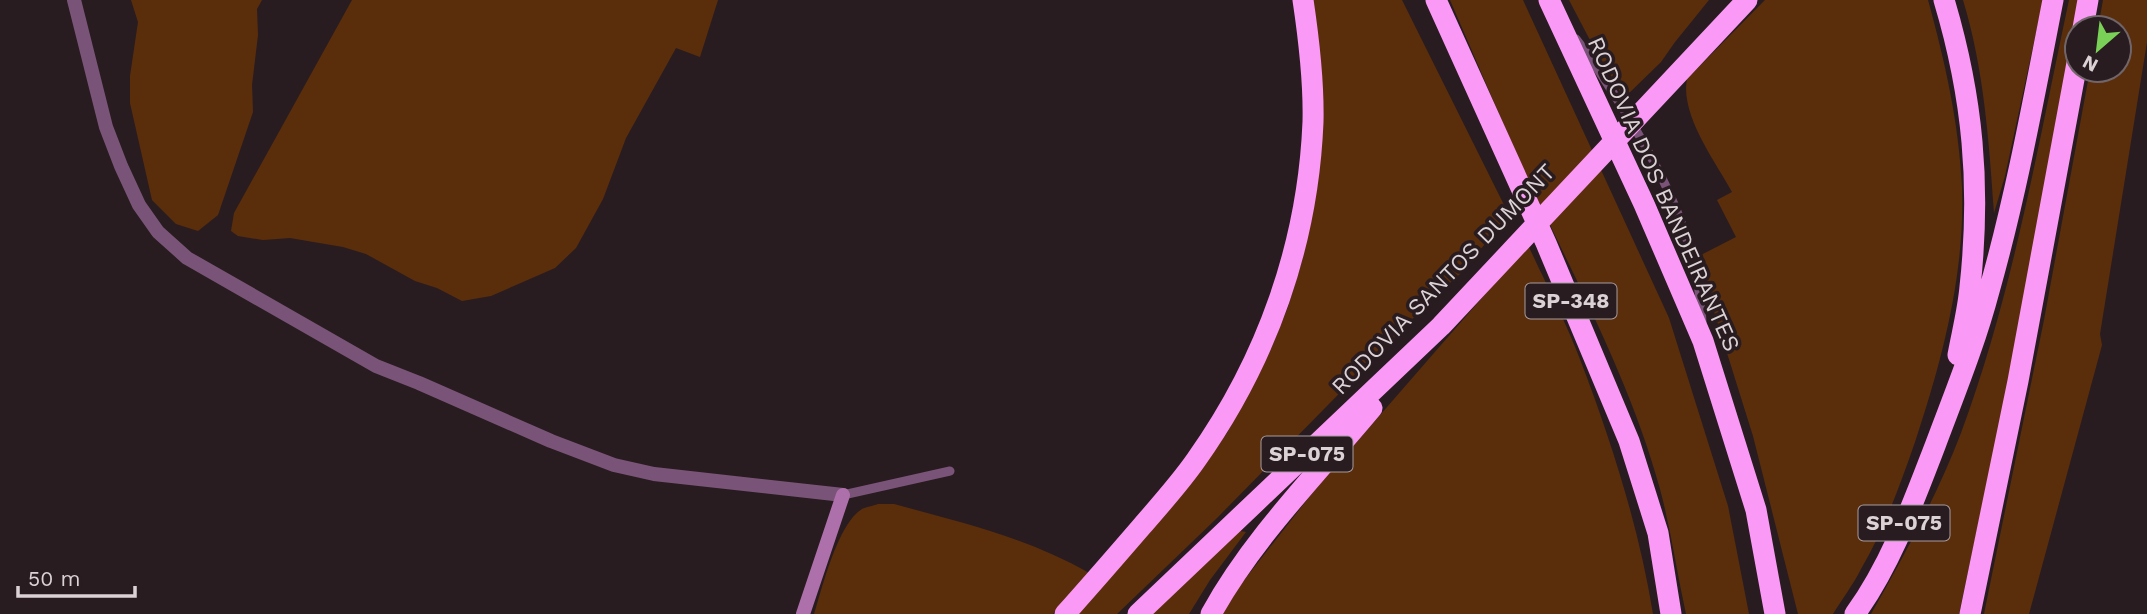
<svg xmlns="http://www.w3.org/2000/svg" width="2147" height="614" font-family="'Work Sans',sans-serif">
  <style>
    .green { fill: #5b2e0b }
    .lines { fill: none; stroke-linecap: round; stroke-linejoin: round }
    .lane { stroke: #7a5478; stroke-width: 9 }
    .street { stroke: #7a5478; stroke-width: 14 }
    .secondary { stroke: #ae70ab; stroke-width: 14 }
    .highway { stroke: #fb99f6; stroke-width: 21 }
    .labels { text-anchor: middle; stroke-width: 7; stroke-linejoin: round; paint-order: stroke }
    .shield { fill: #291c20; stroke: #a69b9f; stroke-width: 2 }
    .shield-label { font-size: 21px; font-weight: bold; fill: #dbd2d5 }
    .street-label { font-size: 23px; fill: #dbd2d5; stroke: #291c20 }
  </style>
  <rect width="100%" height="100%" fill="#291c20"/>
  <!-- green -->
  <path class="green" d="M131,0h131l-5,9 1,26 -6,50 1,27 -35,103 -20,16 -22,-7 -24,-24 -22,-97v-27l8,-54z
    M352,0h366l-18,57 -24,-9 -50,90 -23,61 -27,49 -21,20 -64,28 -29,5 -25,-13 -22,-7 -49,-27 -23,-7 -53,-9 -27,2 -25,-4 -7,-5 3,-18z
    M1313,0h89l107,215 -49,59 -31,28 -212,216 -100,96h-39l120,-142 29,-39 44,-84 17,-42 14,-46 10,-45z
    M1450,0h73l146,318 59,188 21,108h-63c-9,-41 -15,-84 -26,-125 -29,-106 -82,-204 -129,-304 -28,-60 -54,-123 -81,-185z
    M1569,0h140l-34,42 -14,20 -37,36 -33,-56z
    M1765,0h163c17,62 31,123 34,188 3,86 -20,173 -47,254 -15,43 -31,88 -54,127 -8,16 -19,30 -28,45h-35l-45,-178 -56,-179 39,-20 -19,-37 15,-8c-17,-31 -52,-77 -45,-113z
    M1963,0h80l-38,176 -11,37c-5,-72 -10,-144 -31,-213z
    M2069,0h10l-1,8 -72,386 -47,220h-88c33,-58 66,-118 90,-181 52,-140 77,-288 108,-433z
    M2103,0h44v42l-47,292 2,11 -73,269h-45l60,-294 46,-250h29v-42h-21z
    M1528,245c18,39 38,77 53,117 31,81 58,166 72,252h-431l16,-26 76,-97z
    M878,504h16c66,18 134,34 195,69l-36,41h-239c8,-26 24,-91 48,-105 4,-2 11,-3 16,-5z
    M1240,531l6,1 -36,48 -21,34h-37z"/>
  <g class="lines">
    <!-- lane -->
    <path class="lane" d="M1576,39c19,24 35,50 51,76 39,64 72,131 75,207
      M843,495l107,-24"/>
    <!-- street -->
    <path class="street" d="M74,0l32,127 15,39 18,39 19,27 29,26 189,108 43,17 132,58 63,24 40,9 189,21"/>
    <!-- secondary -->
    <path class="secondary" d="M803,614l40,-119"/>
    <!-- highway -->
    <path class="highway" d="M1436,0l110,243 83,198 29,92 13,81
      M1549,0l95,204 59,137 53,169 19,104
      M1944,0c29,97 37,186 26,287 -2,23 -8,46 -12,68
      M2083,28l5,-28
      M1065,614c26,-29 52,-59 77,-88 19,-22 38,-43 54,-66 71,-100 112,-216 117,-338 1,-41 -4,-82 -10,-122
      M1138,614l303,-288 306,-326
      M1211,614c42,-76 105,-139 161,-206
      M1855,614c36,-50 58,-111 80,-168 19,-51 40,-102 54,-155 27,-95 45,-194 64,-291
      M1970,614l48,-233 59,-318"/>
  </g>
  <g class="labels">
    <!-- shield labels -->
    <g class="shield">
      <rect x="1525.5" y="283.5" width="91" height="35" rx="5"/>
      <rect x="1261.5" y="436.5" width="91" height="35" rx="5"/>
      <rect x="1858.5" y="505.5" width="91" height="35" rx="5"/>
    </g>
    <g class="shield-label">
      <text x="1571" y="308">SP-348</text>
      <text x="1307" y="461">SP-075</text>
      <text x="1904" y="530">SP-075</text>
    </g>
    <!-- street labels -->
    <g class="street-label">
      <text transform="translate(1664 194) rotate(66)" y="8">RODOVIA DOS BANDEIRANTES</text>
      <text transform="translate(1443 279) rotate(-46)" y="8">RODOVIA SANTOS DUMONT</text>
    </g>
  </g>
  <!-- north arrow -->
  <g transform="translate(2098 49) rotate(208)"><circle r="33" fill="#291c20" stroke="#706568" stroke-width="2"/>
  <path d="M0-5L12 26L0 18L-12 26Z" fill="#79d157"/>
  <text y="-10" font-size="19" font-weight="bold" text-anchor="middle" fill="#dbd2d5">N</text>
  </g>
  <!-- scale -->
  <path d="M18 586v10h117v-10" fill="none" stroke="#dbd2d5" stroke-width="3.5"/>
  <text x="28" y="586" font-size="21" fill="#dbd2d5" stroke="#291c20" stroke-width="5" paint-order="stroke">50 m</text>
</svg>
